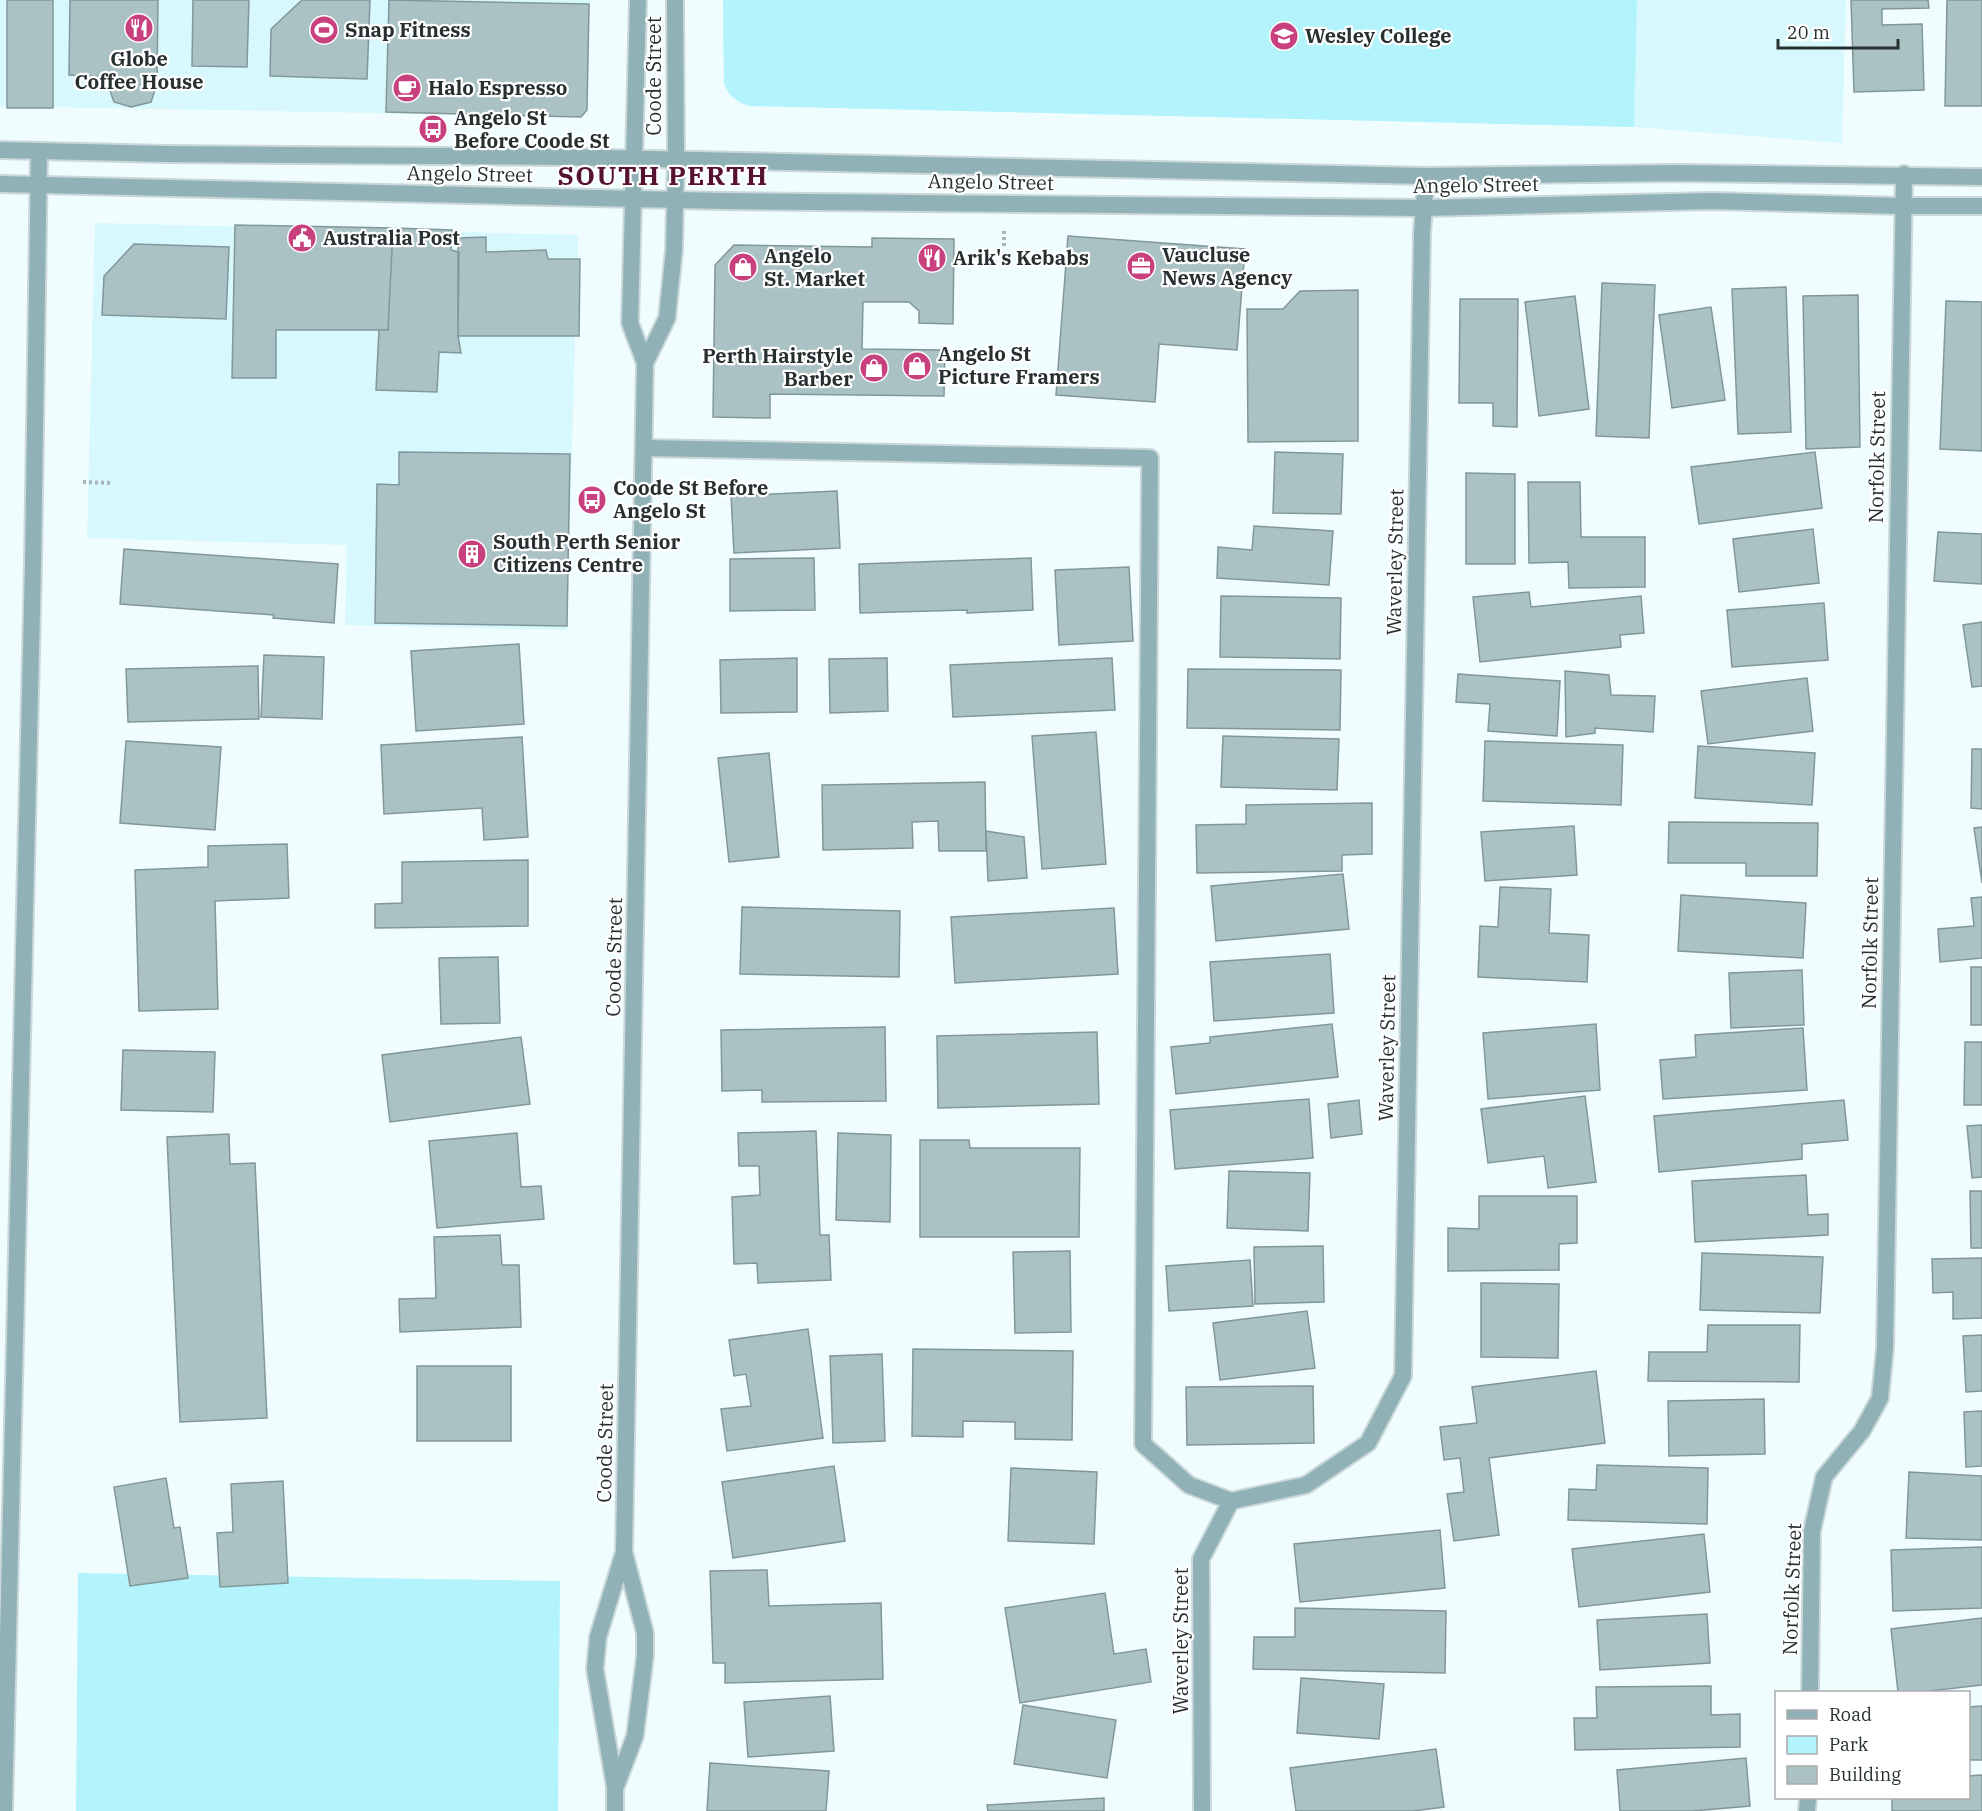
<svg xmlns="http://www.w3.org/2000/svg" width="1982" height="1811" font-family="'IBM Plex Serif',serif">
  <style>
    .built { fill: #d7f8fd }
    .green { fill: #b3f3fc }
    .building { fill: #abc2c5; stroke: #81979a; stroke-width: 1.5 }
    .lines { fill: none; stroke-linecap: round; stroke-linejoin: round }
    .service-casing { stroke: #cbd8da; stroke-width: 20 }
    .minor-casing { stroke: #cbd8da; stroke-width: 20 }
    .tertiary-casing { stroke: #cbd8da; stroke-width: 20 }
    .path { stroke: #a9b5b7; stroke-width: 4; stroke-dasharray: 3 3; stroke-linecap: butt }
    .service { stroke: #90b2b7; stroke-width: 16 }
    .minor { stroke: #90b2b7; stroke-width: 16 }
    .tertiary { stroke: #90b2b7; stroke-width: 16 }
    .labels { text-anchor: middle; stroke-width: 4.5; stroke-linejoin: round; paint-order: stroke }
    .poi-label { font-size: 20px; font-weight: bold; fill: #273031; stroke: #fff; text-anchor: start }
    .street-label { font-size: 20px; fill: #273031; stroke: #fff }
    .district-label { font-size: 26px; font-weight: bold; letter-spacing: 1.5px; fill: #551331; stroke: #fff }
  </style>
  <rect width="100%" height="100%" fill="#effdff"/>
  <!-- built -->
  <path class="built" d="M0,0h590l-3,110 -6,7 -581,-11z
    M723,0h1123l-4,143 -208,-16 -884,-21 -10,-3 -11,-8 -5,-11z
    M95,223l483,12 -11,395 -222,-5 2,-80 -260,-7z"/>
  <!-- green -->
  <path class="green" d="M723,0h914l-3,127 -884,-21c-14,-4 -20,-10 -26,-22z
    M78,1573l482,8 -2,230h-482z"/>
  <!-- building -->
  <path class="building" d="M7,0h46v108h-46z
    M70,0h88l-1,84 -6,18 -20,5 -17,-5 -9,-25 -36,-2z
    M193,0h56l-2,67 -55,-1z
    M302,0h68l-3,79 -97,-3 1,-47z
    M389,0l200,4 -2,106 -6,7 -195,-5z
    M1851,0h77l1,8 -47,1v16l40,-1 2,66 -70,2z
    M1947,0h35v106h-37z
    M235,225l158,3 -5,102h-112v48h-44z
    M393,228l59,2 -1,20 8,2 -1,84 3,17 -22,-1 -2,40 -61,-2 3,-60h9z
    M1068,236l177,13 -8,101 -78,-6 -4,58 -99,-7z
    M486,237v15l60,-2 2,9h32l-1,77h-121v-98z
    M872,238l82,1 -1,85 -34,-1v-12l-10,-9h-46l-1,47 83,1 -1,46 -174,-2v24l-57,-1 2,-152 19,-20 138,2z
    M134,244l95,3 -3,72 -124,-4 2,-39z
    M1602,283l53,2 -6,153 -53,-2z
    M1786,287l5,145 -53,2 -6,-145z
    M1358,290v151l-110,1 -1,-133h36l17,-18z
    M1858,295l2,152 -54,2 -3,-153z
    M1575,296l14,113 -50,7 -14,-114z
    M1460,299h58l-1,128 -24,-1v-23h-34z
    M1946,301l36,1v149l-42,-2z
    M1711,307l14,93 -53,8 -13,-93z
    M399,452l171,2 -3,172 -192,-3 2,-139 22,1z
    M1275,452l68,2 -2,60 -68,-1z
    M1815,452l7,56 -123,16 -8,-57z
    M1466,473l49,1v90h-49z
    M1528,482h52l1,55h64v50l-76,1 -1,-26 -39,1z
    M837,491l3,57 -106,5 -3,-57z
    M1254,526l79,5 -4,54 -112,-7 1,-31 34,3z
    M1813,529l6,54 -80,9 -6,-53z
    M1938,532l44,2v50l-48,-3z
    M124,549l214,15 -4,59 -61,-5 1,-3 -154,-11z
    M814,558l1,52 -85,1v-52z
    M1031,558l2,52 -66,3v-3l-107,3 -1,-49z
    M1129,567l4,74 -74,4 -4,-75z
    M1529,592l2,15 110,-11 3,37 -24,2 1,12 -141,15 -7,-65z
    M1221,596l120,2 -1,61 -120,-2z
    M1824,603l4,57 -96,7 -5,-57z
    M1982,622v64l-10,1 -9,-62z
    M519,644l5,80 -108,7 -5,-80z
    M264,655l60,2 -2,62 -61,-2z
    M797,658v54l-76,1 -1,-53z
    M887,658l1,53 -58,2 -1,-54z
    M1112,658l3,52 -162,7 -3,-52z
    M258,666l1,53 -131,3 -2,-53z
    M1188,669l153,1 -1,60 -153,-2z
    M1565,671l44,4 2,20 44,1 -2,36 -58,-4v5l-29,4z
    M1458,674l102,7 -3,55 -69,-5 2,-27 -34,-2z
    M1807,678l6,53 -105,13 -7,-53z
    M1096,732l10,132 -64,5 -10,-133z
    M1223,736l116,3 -2,51 -116,-3z
    M522,737l6,100 -44,3 -2,-32 -98,6 -3,-69z
    M126,741l95,6 -6,83 -95,-7z
    M1485,741l138,4 -2,60 -138,-4z
    M1698,746l117,7 -3,52 -117,-7z
    M1972,749h10v60l-11,-1z
    M769,753l10,104 -50,5 -11,-104z
    M985,782l1,69h-47l-1,-30 -26,1 1,26 -90,2 -1,-65z
    M1372,803v51l-30,1v16l-145,2 -1,-48 50,-1v-19z
    M1669,822l149,1 -1,53h-71v-13h-78z
    M1574,826l3,49 -92,6 -4,-49z
    M1982,827v56l-8,-55z
    M986,831l38,6 3,41 -39,3z
    M287,844l2,54 -74,3 3,108 -79,2 -4,-141 73,-3v-21z
    M528,860v66l-153,2v-24l27,-1v-41z
    M1343,874l6,55 -133,12 -5,-55z
    M1500,887l51,2 -2,44 40,2 -2,47 -109,-5 2,-51 18,1z
    M1681,895l125,8 -3,55 -125,-7z
    M1982,897v61l-42,4 -2,-33 36,-3 -3,-28z
    M742,907l158,4 -1,66 -159,-3z
    M1114,908l4,66 -163,9 -4,-66z
    M1330,954l4,59 -120,8 -4,-59z
    M498,957l2,66 -59,1 -2,-66z
    M1971,967h11v58h-11z
    M1802,970l2,55 -73,3 -2,-55z
    M1332,1024l6,53 -162,17 -5,-47 39,-4v-6z
    M1596,1024l4,66 -112,9 -5,-66z
    M885,1027l1,74 -124,1v-12l-40,1 -1,-61z
    M1803,1028l4,62 -144,9 -3,-39 36,-3 -1,-22z
    M1097,1032l2,72 -161,4 -1,-72z
    M521,1037l9,67 -140,18 -8,-67z
    M1965,1042h17v63h-18z
    M123,1050l92,2 -2,60 -92,-2z
    M1585,1096l11,86 -48,6 -4,-32 -56,7 -7,-54z
    M1309,1099l4,59 -138,11 -5,-59z
    M1359,1100l3,34 -31,4 -3,-34z
    M1844,1100l4,40 -46,4v15l-143,13 -5,-56z
    M1982,1125v52l-10,1 -5,-52z
    M816,1131l4,104h9l2,45 -73,3 -1,-20 -23,1 -2,-67 28,-2 -1,-29h-20l-1,-33z
    M517,1133l4,54 20,-1 3,33 -107,9 -8,-87z
    M838,1133l53,2 -1,87 -54,-2z
    M229,1134l1,30 25,-1 12,255 -87,4 -13,-285z
    M920,1140h49l1,8h110l-1,89h-159z
    M1229,1171l81,2 -2,58 -81,-3z
    M1806,1175l2,40 20,-1v21l-133,7 -3,-61z
    M1970,1191h12v57h-11z
    M1479,1196h98v47l-18,1v26l-111,1v-43l31,1z
    M500,1235l2,30h17l2,62 -121,5 -1,-33 37,-1 -2,-61z
    M1323,1246l1,56 -69,2 -1,-57z
    M1070,1251l1,81 -56,1 -2,-81z
    M1702,1253l121,4 -3,56 -120,-3z
    M1982,1258v60l-29,1v-27l-20,1 -1,-34z
    M1250,1260l3,46 -84,5 -3,-45z
    M1481,1283l78,1 -1,74 -77,-1z
    M1307,1311l8,57 -95,12 -7,-57z
    M1708,1325h92l-1,57 -151,-1 1,-29h58z
    M808,1329l15,109 -96,13 -6,-42 30,-3 -5,-32 -12,2 -5,-36z
    M1982,1335v56l-16,1 -3,-56z
    M913,1349l160,2 -1,89 -57,-1v-17l-52,-1v16l-51,-1z
    M882,1354l3,87 -52,2 -3,-87z
    M417,1366h94v75h-94z
    M1596,1371l9,72 -116,15 10,77 -45,6 -7,-47 17,-2 -4,-34 -16,2 -4,-33 37,-4 -5,-36z
    M1313,1386l1,57 -127,2 -1,-58z
    M1764,1399l1,55 -96,2 -1,-55z
    M1982,1411v55l-16,1 -2,-55z
    M1597,1465l111,3 -1,56 -139,-4 1,-31 27,1z
    M834,1466l11,75 -112,17 -11,-76z
    M1011,1468l86,4 -3,72 -86,-3z
    M1909,1472l73,4v64l-76,-2z
    M166,1478l8,50 6,-1 8,51 -58,8 -16,-99z
    M283,1481l5,102 -68,4 -3,-54 16,-1 -2,-48z
    M1440,1530l5,58 -145,14 -6,-58z
    M1704,1534l6,58 -131,15 -7,-58z
    M1982,1547v61l-89,3 -2,-61z
    M767,1570l2,36 112,-3 2,76 -158,4v-20h-12l-3,-92z
    M1105,1593l9,61 32,-5 5,33 -131,21 -15,-95z
    M1295,1608l151,3 -1,62 -192,-4 1,-32h41z
    M1707,1614l3,49 -110,7 -3,-50z
    M1982,1618v67l-61,7h-23l-7,-63z
    M1301,1678l83,6 -5,55 -82,-6z
    M1711,1686v29l29,-1v33l-165,3 -1,-32h23l-1,-31z
    M830,1696l4,55 -86,6 -4,-55z
    M1023,1705l93,15 -9,58 -93,-14z
    M1982,1706v54h-14v-53z
    M1436,1749l8,58 -31,4h-117l-6,-43z
    M1746,1758l4,48 -57,5h-73l-3,-41z
    M710,1763l119,8 -3,40h-119z
    M1982,1775v36h-90v-13h76v-22z
    M1104,1798v13h-116l-1,-6z"/>
  <g class="lines">
    <!-- service casing -->
    <g class="service-casing">
      <path id="service" d="M644,448l506,10 -7,986 46,41 42,16"/>
    </g>
    <!-- minor casing -->
    <g class="minor-casing">
      <path id="minor" d="M1810,1692l2,-161 12,-54 38,-46 18,-33 5,-50 19,-1174
        M4,1811l29,-1246 6,-414
        M1202,1811l-1,-252 30,-58 75,-16 62,-42 35,-67 19,-1143 4,-57
        M1807,1811l1,-13"/>
    </g>
    <!-- tertiary casing -->
    <g class="tertiary-casing">
      <path id="tertiary" d="M0,150l166,4 397,3 863,19 251,-3 305,4
        M0,184l724,17 700,7 288,-7 191,5h79
        M645,363l22,-45 7,-68 2,-90 -1,-160
        M616,1786l19,-50 10,-80v-23l-21,-81
        M615,1811v-24l-20,-118 3,-32 26,-85 21,-1189 -15,-40 8,-323"/>
    </g>
    <!-- path -->
    <path class="path" d="M1004,231v17
      M83,482l29,1"/>
    <!-- service -->
    <use href="#service" class="service"/>
    <!-- minor -->
    <use href="#minor" class="minor"/>
    <!-- tertiary -->
    <use href="#tertiary" class="tertiary"/>
  </g>
  <!-- icons -->
  <defs>
    <g id="restaurant-disc" transform="scale(1.5)"><circle r="9.5" fill="#c8407d" stroke="#fff"/><path d="M-5-6h1v4h1v-4h1v4h1v-4h1v5L-1.5 .5V6h-2V.5L-5-1ZM5-6V6H3V1.5H1.5Q1.5-4 5-6Z" fill="#fff"/></g>
    <g id="stadium-disc" transform="scale(1.5)"><circle r="9.5" fill="#c8407d" stroke="#fff"/><path d="M0-5a6.5 5 0 1 0 0 10a6.5 5 0 1 0 0-10ZM-3.5-1.8h7v3.6h-7Z" fill="#fff"/></g>
    <g id="school-disc" transform="scale(1.5)"><circle r="9.5" fill="#c8407d" stroke="#fff"/><path d="M0-5L7-2L0 1L-7-2ZM-4 1L0 2.5L4 1V4Q0 6-4 4Z" fill="#fff"/></g>
    <g id="cafe-disc" transform="scale(1.5)"><circle r="9.5" fill="#c8407d" stroke="#fff"/><path d="M-5.5-4.5H6V0H3Q3 3.5 0 3.5H-2.5Q-5.5 3.5-5.5 0ZM3-3.2v2h1.7v-2ZM-6 4.5H4V6H-6Z" fill="#fff"/></g>
    <g id="bus-disc" transform="scale(1.5)"><circle r="9.5" fill="#c8407d" stroke="#fff"/><path d="M-5-6H5V4H4V6H2V4H-2V6H-4V4H-5ZM-3.5-4V0h7V-4ZM-3.5 1.2v1.5H-2V1.2ZM2 1.2v1.5H3.5V1.2Z" fill="#fff"/></g>
    <g id="civic-disc" transform="scale(1.5)"><circle r="9.5" fill="#c8407d" stroke="#fff"/><path d="M-.6-6.5H3V-4.5H.6V-3L4-1V1h2V6H-6V1h2V-1L-.6-3ZM-1.2 2.5V6h2.4V2.5Z" fill="#fff"/></g>
    <g id="office-disc" transform="scale(1.5)"><circle r="9.5" fill="#c8407d" stroke="#fff"/><path d="M-6-3h4V-5.5h4V-3h4V5H-6ZM-1-4.5V-3h2v-1.5ZM-6 0V1H6V0Z" fill="#fff"/></g>
    <g id="shop-disc" transform="scale(1.5)"><circle r="9.5" fill="#c8407d" stroke="#fff"/><path d="M-5-2.5h2.3a2.7 3.5 0 0 1 5.4 0H5L5.5 6h-11ZM-1.5-2.5h3a1.5 2.3 0 0 0-3 0Z" fill="#fff"/></g>
    <g id="building-disc" transform="scale(1.5)"><circle r="9.5" fill="#c8407d" stroke="#fff"/><path d="M-4-6H4V6H1V3H-1V6H-4ZM-2.5-4.3h1.7v1.8h-1.7ZM.8-4.3h1.7v1.8H.8ZM-2.5-1h1.7V.8h-1.7ZM.8-1h1.7V.8H.8Z" fill="#fff"/></g>
  </defs>
  <g fill-rule="evenodd">
    <use href="#restaurant-disc" x="139" y="28"/>
    <use href="#stadium-disc" x="324" y="30"/>
    <use href="#school-disc" x="1284" y="36"/>
    <use href="#cafe-disc" x="407" y="88"/>
    <use href="#bus-disc" x="433" y="129"/>
    <use href="#civic-disc" x="302" y="238"/>
    <use href="#restaurant-disc" x="932" y="258"/>
    <use href="#office-disc" x="1141" y="266"/>
    <use href="#shop-disc" x="743" y="267"/>
    <use href="#shop-disc" x="917" y="366"/>
    <use href="#shop-disc" x="874" y="368"/>
    <use href="#bus-disc" x="592" y="500"/>
    <use href="#building-disc" x="472" y="554"/>
  </g>
  <g class="labels">
    <!-- poi labels -->
    <g class="poi-label">
      <text x="345" y="37">Snap Fitness</text>
      <text x="1305" y="43">Wesley College</text>
      <text x="139" y="66" text-anchor="middle">Globe<tspan x="139" dy="23">Coffee House</tspan></text>
      <text x="428" y="95">Halo Espresso</text>
      <text x="454" y="125">Angelo St<tspan x="454" dy="23">Before Coode St</tspan></text>
      <text x="323" y="245">Australia Post</text>
      <text x="1162" y="262">Vaucluse<tspan x="1162" dy="23">News Agency</tspan></text>
      <text x="764" y="263">Angelo<tspan x="764" dy="23">St. Market</tspan></text>
      <text x="953" y="265">Arik's Kebabs</text>
      <text x="938" y="361">Angelo St<tspan x="938" dy="23">Picture Framers</tspan></text>
      <text x="853" y="363" text-anchor="end">Perth Hairstyle<tspan x="853" dy="23">Barber</tspan></text>
      <text x="613" y="495">Coode St Before<tspan x="613" dy="23">Angelo St</tspan></text>
      <text x="493" y="549">South Perth Senior<tspan x="493" dy="23">Citizens Centre</tspan></text>
    </g>
    <!-- street labels -->
    <g class="street-label">
      <text transform="translate(654 76) rotate(-90)" y="7">Coode Street</text>
      <text transform="translate(470 174) rotate(1)" y="7">Angelo Street</text>
      <text transform="translate(991 182) rotate(1)" y="7">Angelo Street</text>
      <text transform="translate(1476 185) rotate(-1)" y="7">Angelo Street</text>
      <text transform="translate(1877 457) rotate(-89)" y="7">Norfolk Street</text>
      <text transform="translate(1395 562) rotate(-89)" y="7">Waverley Street</text>
      <text transform="translate(1870 943) rotate(-89)" y="7">Norfolk Street</text>
      <text transform="translate(614 957) rotate(-89)" y="7">Coode Street</text>
      <text transform="translate(1387 1048) rotate(-89)" y="7">Waverley Street</text>
      <text transform="translate(605 1443) rotate(-89)" y="7">Coode Street</text>
      <text transform="translate(1792 1589) rotate(-88)" y="7">Norfolk Street</text>
      <text transform="translate(1181 1641) rotate(-90)" y="7">Waverley Street</text>
    </g>
    <!-- district labels -->
    <g class="district-label">
      <text x="663" y="185">SOUTH PERTH</text>
    </g>
  </g>
  <!-- legend -->
  <rect x="1775" y="1691" width="195" height="108" fill="#ffffff" stroke="#a9acad" stroke-width="1.5"/>
  <rect x="1787" y="1710" width="30" height="9" fill="#90b2b7" stroke="#a9acad" stroke-width="1.5"/>
  <text x="1829" y="1721" font-size="18" fill="#273031">Road</text>
  <rect x="1787" y="1736" width="30" height="18" fill="#b3f3fc" stroke="#a9acad" stroke-width="1.5"/>
  <text x="1829" y="1751" font-size="18" fill="#273031">Park</text>
  <rect x="1787" y="1766" width="30" height="18" fill="#abc2c5" stroke="#a9acad" stroke-width="1.5"/>
  <text x="1829" y="1781" font-size="18" fill="#273031">Building</text>
  <!-- scale -->
  <path d="M1778 39v9h120v-9" fill="none" stroke="#273031" stroke-width="3"/>
  <text x="1787" y="39" font-size="18" fill="#273031" stroke="#ffffff" stroke-width="4.5" paint-order="stroke">20 m</text>
</svg>
